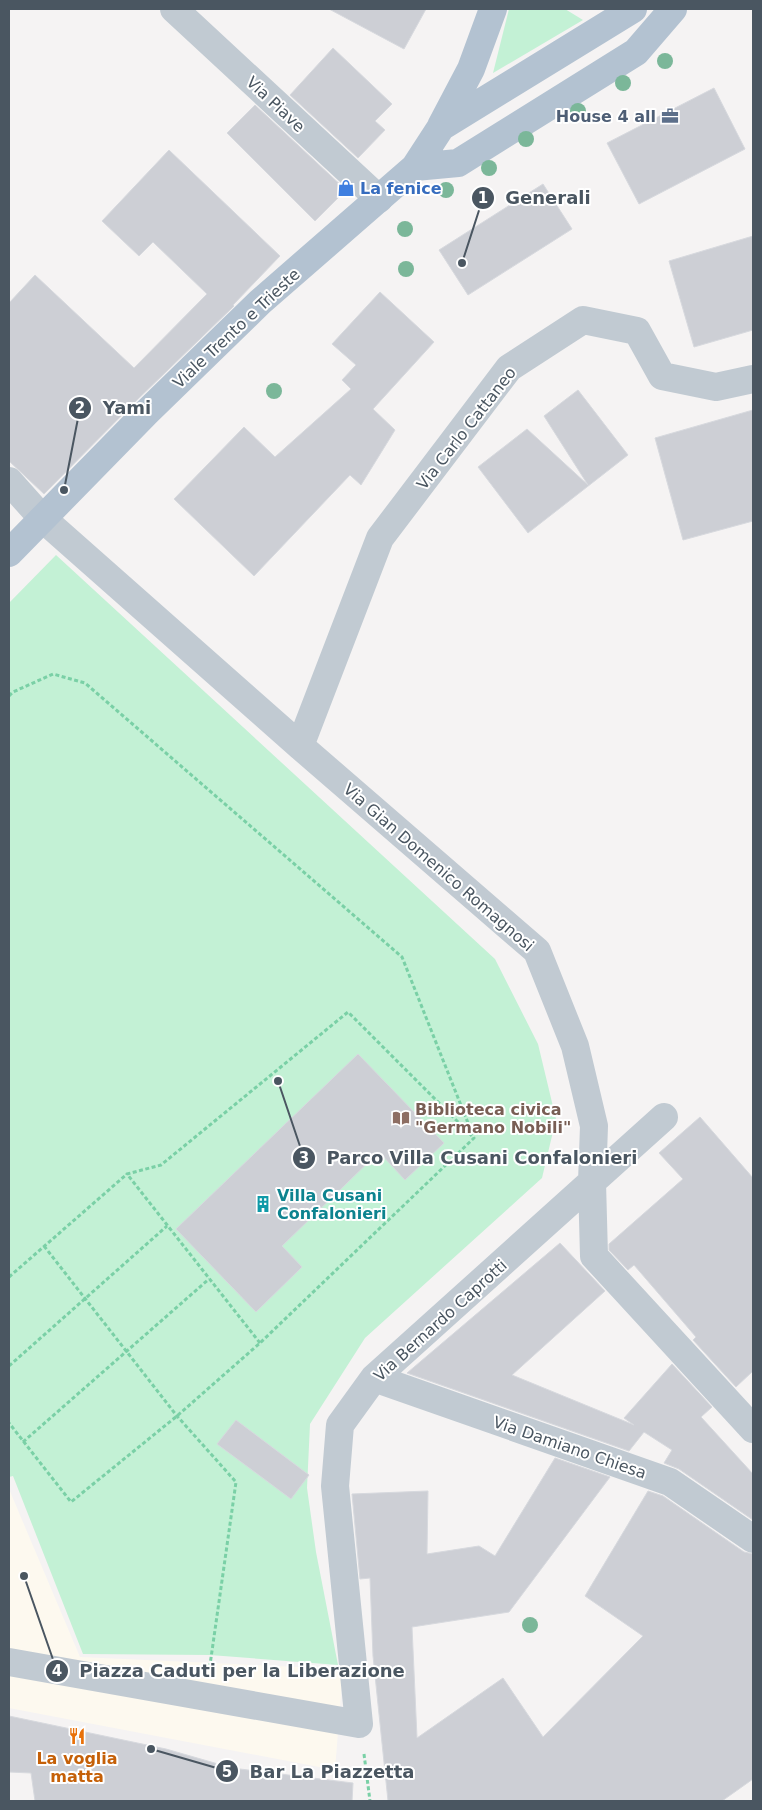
<svg xmlns="http://www.w3.org/2000/svg" width="762" height="1810" font-family="'DejaVu Sans',sans-serif">
  <style>
    .commercial { fill: #fdf9ef }
    .green { fill: #c3f1d5 }
    .building { fill: #cdcfd5; stroke: #d7d9de }
    .lines { fill: none; stroke-linecap: round; stroke-linejoin: round }
    .path { stroke: #7ad0a6; stroke-width: 3; stroke-dasharray: 4 2.5; stroke-linecap: butt }
    .minor { stroke: #c1cad2; stroke-width: 28 }
    .major { stroke: #b3c2d1; stroke-width: 28 }
    .tree { fill: #7bb799 }
    .labels { text-anchor: middle; stroke-width: 4; stroke-linejoin: round; paint-order: stroke }
    .street-label { font-size: 16px; fill: #4a5661; stroke: #fff }
    .service-label { font-size: 16px; font-weight: bold; fill: #4e5e75; stroke: #fff; text-anchor: end }
    .shop-label { font-size: 16px; font-weight: bold; fill: #366cbe; stroke: #fff; text-anchor: start }
    .education-label { font-size: 16px; font-weight: bold; fill: #785e54; stroke: #fff; text-anchor: start }
    .culture-label { font-size: 16px; font-weight: bold; fill: #0d838f; stroke: #fff; text-anchor: start }
    .food-label { font-size: 16px; font-weight: bold; fill: #c56008; stroke: #fff }
    .leader { fill: none; stroke: #4a5661; stroke-width: 2 }
    .callout-dot { fill: #4a5661; stroke: #fff; stroke-width: 2 }
    .mark-label { font-size: 15px; text-anchor: middle; font-weight: bold; fill: #fff }
    .callout-label { font-size: 18px; text-anchor: middle; font-weight: bold; fill: #4a5661; stroke: #fff; stroke-width: 4; stroke-linejoin: round; paint-order: stroke }
  </style>
  <rect width="100%" height="100%" fill="#f5f3f3"/>
  <!-- commercial -->
  <path class="commercial" d="M9,1489l71,168 263,12 -8,101 -326,-62z"/>
  <!-- green -->
  <path class="green" d="M509,9h56l18,11 -90,53z
    M56,555l439,404 43,85 18,75 -14,59 -177,160 -55,86 -3,64 9,64 22,113 -128,-10 -127,-1 -70,-178 -4,1v-874z"/>
  <!-- building -->
  <path class="building" d="M329,9h97l-22,40z
    M333,48l59,56 -17,17 10,9 -27,28 -68,-63z
    M714,88l31,61 -106,55 -32,-61z
    M255,105l91,85 -31,31 -88,-88z
    M169,150l111,106 -47,49 1,1 -98,95 -92,93 -35,-33v-158l26,-28 99,93 73,-74 -54,-52 -14,14 -37,-35z
    M543,184l29,45 -104,66 -29,-45z
    M753,236v94l-59,17 -25,-86z
    M380,292l54,50 -61,67 22,21 -34,55 -11,-10 -96,101 -80,-77 70,-72 31,30 76,-68 -9,-9 14,-15 -24,-21z
    M578,390l50,65 -100,78 -50,-66 49,-38 61,56 -44,-69z
    M753,410v111l-70,19 -28,-102z
    M358,1054l86,89 -39,37 -26,-28 -97,94 20,21 -46,45 -80,-83z
    M700,1117l53,61v193l-17,16 -43,-47 3,-3 -62,-72 -6,5 -19,-20v-6l74,-65 -24,-26z
    M560,1243l45,48 -93,84 122,50 -10,-7 48,-54 40,43 -11,10 52,57v46l-74,-51 -15,-6 8,-13 -28,-18 -15,19 -222,-78z
    M236,1420l73,55 -18,24 -74,-55z
    M555,1458l55,19 -101,135 -97,15 5,111 86,-60 40,59 100,-101 -58,-40 63,-105 15,5 81,56 9,2v225l-31,22h-334l-15,-145 -3,-78 -10,1 -8,-85 76,-3 -1,63 52,-8 16,10z
    M9,1716l157,33 66,19 121,15 -1,18h-317l-4,-28 -22,-1z"/>
  <g class="lines">
    <!-- path -->
    <path class="path" d="M9,696l4,-4 40,-18 32,9 317,274 72,181 -214,205 -83,73 -106,86 -62,-79
      M44,1246l133,170 59,66 -26,183
      M9,1277l118,-103
      M260,1343l-133,-169 34,-9 187,-153 124,124
      M9,1366l158,-140
      M23,1442l186,-163
      M364,1754l6,47"/>
    <!-- minor -->
    <path class="minor" d="M174,9l205,190
      M9,481l33,37 258,228 237,205 38,95 19,80 -2,56 2,74 159,173
      M300,746l80,-208 129,-170 74,-48 54,11 25,45 54,11 37,-8
      M374,1378l296,104 83,57
      M9,1662l350,62 -24,-238 5,-61 34,-47 290,-261"/>
    <!-- major -->
    <path class="major" d="M441,126l30,-57 22,-60
      M415,167l43,-4 178,-111 37,-43
      M9,553l138,-141 113,-110 155,-135 26,-40 192,-118"/>
  </g>
  <!-- trees -->
  <g class="tree">
    <circle cx="665" cy="61" r="8"/>
    <circle cx="623" cy="83" r="8"/>
    <circle cx="578" cy="111" r="8"/>
    <circle cx="526" cy="139" r="8"/>
    <circle cx="489" cy="168" r="8"/>
    <circle cx="446" cy="190" r="8"/>
    <circle cx="405" cy="229" r="8"/>
    <circle cx="406" cy="269" r="8"/>
    <circle cx="274" cy="391" r="8"/>
    <circle cx="530" cy="1625" r="8"/>
  </g>
  <!-- icons -->
  <defs>
    <g id="office-bare" transform="scale(1.35)"><path d="M-6-3h4V-5.5h4V-3h4V5H-6ZM-1-4.5V-3h2v-1.5ZM-6 0V1H6V0Z" fill="#5c6f8a" stroke="#fff" stroke-width="2.5" paint-order="stroke"/></g>
    <g id="shop-bare" transform="scale(1.35)"><path d="M-5-2.5h2.3a2.7 3.5 0 0 1 5.4 0H5L5.5 6h-11ZM-1.5-2.5h3a1.5 2.3 0 0 0-3 0Z" fill="#3f7fe0" stroke="#fff" stroke-width="2.5" paint-order="stroke"/></g>
    <g id="library-bare" transform="scale(1.35)"><path d="M-6-4Q-3-5.5-.7-3.5V5Q-3 3-6 4ZM6-4Q3-5.5 .7-3.5V5Q3 3 6 4Z" fill="#8d6e63" stroke="#fff" stroke-width="2.5" paint-order="stroke"/></g>
    <g id="building-bare" transform="scale(1.35)"><path d="M-4-6H4V6H1V3H-1V6H-4ZM-2.5-4.3h1.7v1.8h-1.7ZM.8-4.3h1.7v1.8H.8ZM-2.5-1h1.7V.8h-1.7ZM.8-1h1.7V.8H.8Z" fill="#0f9aa8" stroke="#fff" stroke-width="2.5" paint-order="stroke"/></g>
    <g id="restaurant-bare" transform="scale(1.35)"><path d="M-5-6h1v4h1v-4h1v4h1v-4h1v5L-1.5 .5V6h-2V.5L-5-1ZM5-6V6H3V1.5H1.5Q1.5-4 5-6Z" fill="#e8710a" stroke="#fff" stroke-width="2.5" paint-order="stroke"/></g>
  </defs>
  <g fill-rule="evenodd">
    <use href="#office-bare" x="670" y="116"/>
    <use href="#shop-bare" x="346" y="188"/>
    <use href="#library-bare" x="401" y="1118"/>
    <use href="#building-bare" x="263" y="1204"/>
    <use href="#restaurant-bare" x="77" y="1736"/>
  </g>
  <g class="labels">
    <!-- street labels -->
    <g class="street-label">
      <text transform="translate(276 104) rotate(43)" y="6">Via Piave</text>
      <text transform="translate(236 328) rotate(-43)" y="6">Viale Trento e Trieste</text>
      <text transform="translate(466 428) rotate(-52)" y="6">Via Carlo Cattaneo</text>
      <text transform="translate(439 867) rotate(41)" y="6">Via Gian Domenico Romagnosi</text>
      <text transform="translate(440 1320) rotate(-42)" y="6">Via Bernardo Caprotti</text>
      <text transform="translate(570 1447) rotate(19)" y="6">Via Damiano Chiesa</text>
    </g>
    <!-- service labels -->
    <g class="service-label">
      <text x="656" y="122">House 4 all</text>
    </g>
    <!-- shop labels -->
    <g class="shop-label">
      <text x="360" y="194">La fenice</text>
    </g>
    <!-- education labels -->
    <g class="education-label">
      <text x="415" y="1115">Biblioteca civica<tspan x="415" dy="18">"Germano Nobili"</tspan></text>
    </g>
    <!-- culture labels -->
    <g class="culture-label">
      <text x="277" y="1201">Villa Cusani<tspan x="277" dy="18">Confalonieri</tspan></text>
    </g>
    <!-- food labels -->
    <g class="food-label">
      <text x="77" y="1764">La voglia<tspan x="77" dy="18">matta</tspan></text>
    </g>
  </g>
  <!-- callouts -->
  <path class="leader" d="M462 263L483 198M64 490L80 408M278 1081L304 1158M24 1576L57 1671M151 1749L227 1771"/>
  <g class="callout-dot">
    <circle cx="462" cy="263" r="5"/>
    <circle cx="64" cy="490" r="5"/>
    <circle cx="278" cy="1081" r="5"/>
    <circle cx="24" cy="1576" r="5"/>
    <circle cx="151" cy="1749" r="5"/>
    <circle cx="483" cy="198" r="12"/>
    <circle cx="80" cy="408" r="12"/>
    <circle cx="304" cy="1158" r="12"/>
    <circle cx="57" cy="1671" r="12"/>
    <circle cx="227" cy="1771" r="12"/>
  </g>
  <g class="mark-label">
    <text x="483" y="203">1</text>
    <text x="80" y="413">2</text>
    <text x="304" y="1163">3</text>
    <text x="57" y="1676">4</text>
    <text x="227" y="1777">5</text>
  </g>
  <g class="callout-label">
    <text x="548" y="204">Generali</text>
    <text x="127" y="414">Yami</text>
    <text x="482" y="1164">Parco Villa Cusani Confalonieri</text>
    <text x="242" y="1677">Piazza Caduti per la Liberazione</text>
    <text x="332" y="1778">Bar La Piazzetta</text>
  </g>
  <!-- border -->
  <rect width="762" height="1810" fill="none" stroke="#4a5661" stroke-width="20"/>
</svg>
